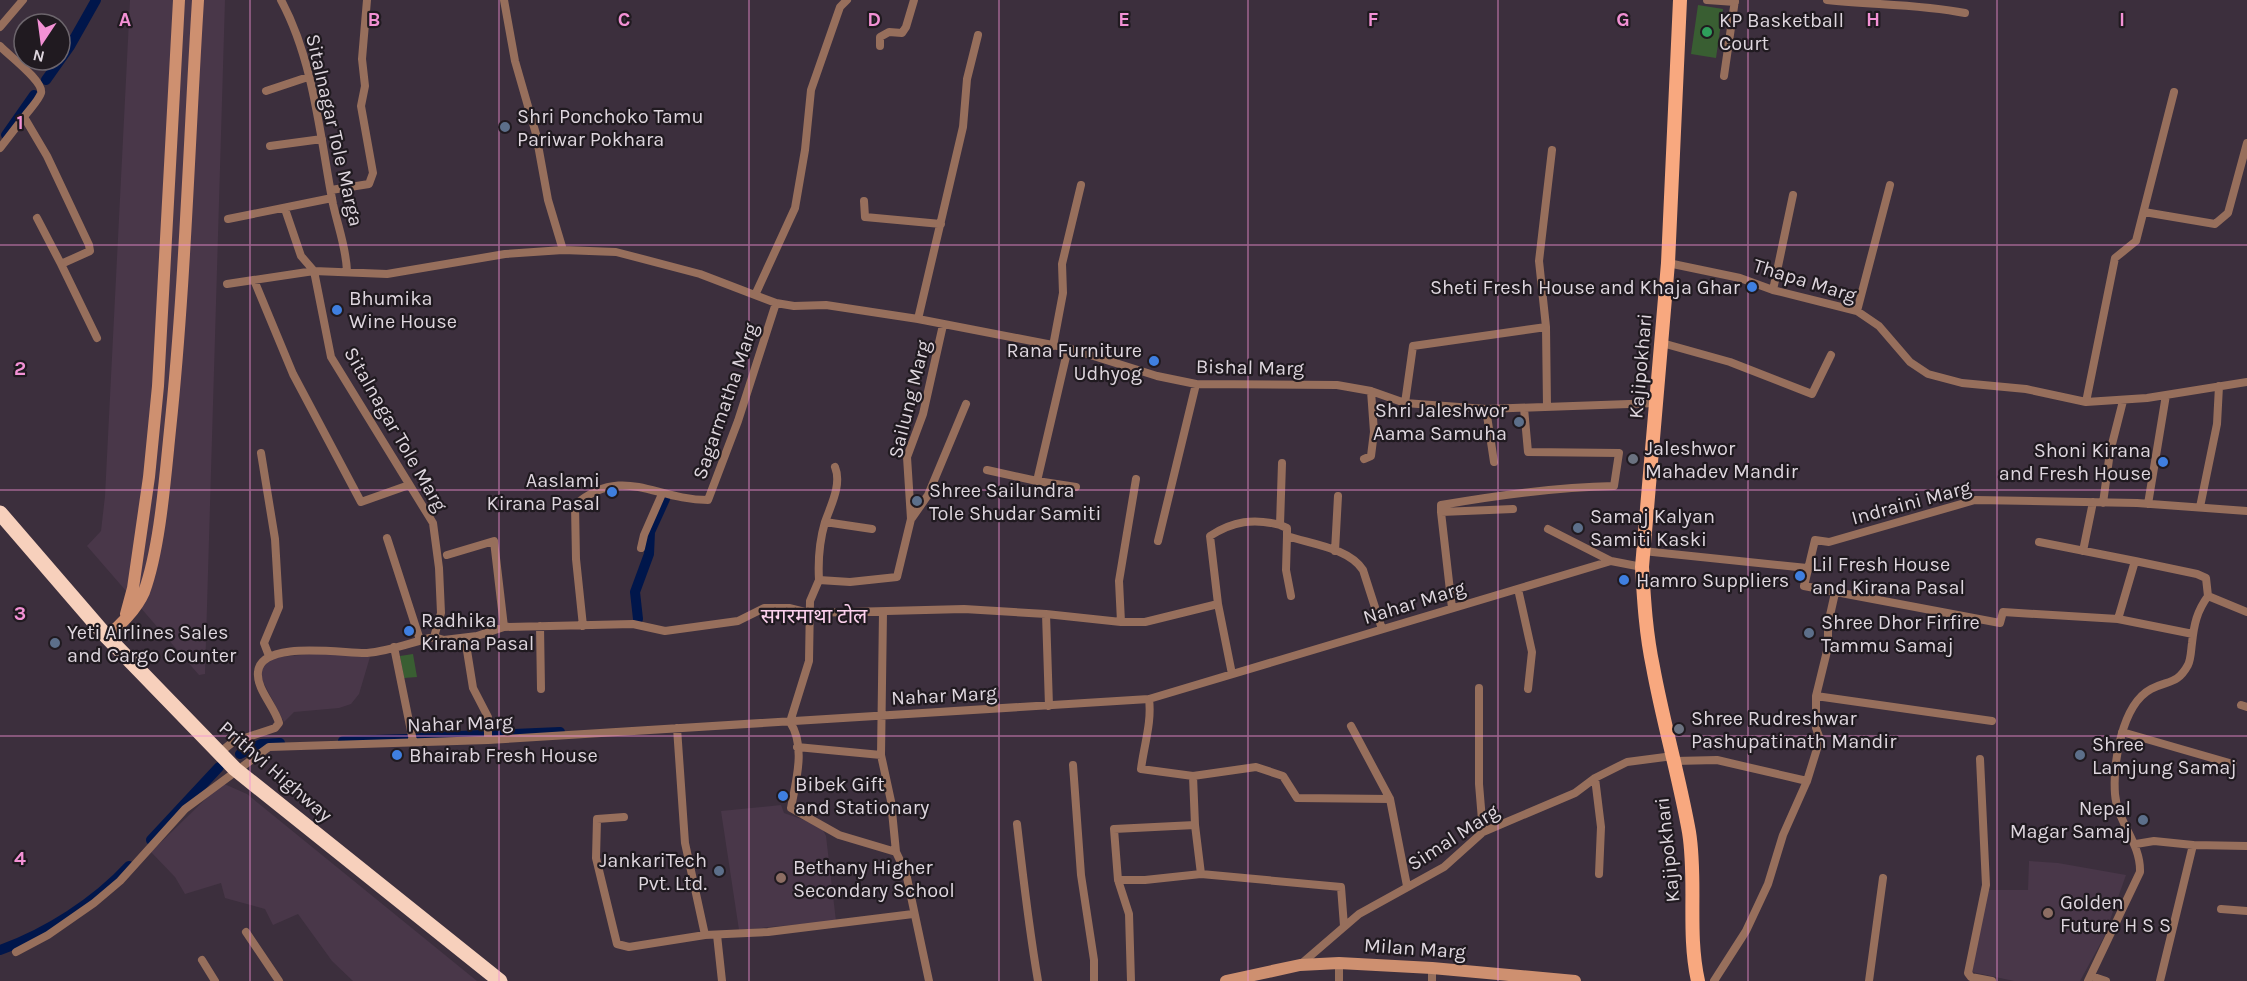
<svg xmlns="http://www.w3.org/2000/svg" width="2247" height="981" font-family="Karla,'Noto Sans Devanagari',sans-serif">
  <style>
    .built { fill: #493749 }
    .green { fill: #395e32 }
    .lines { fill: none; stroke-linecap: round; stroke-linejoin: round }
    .canal { stroke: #00164b; stroke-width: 10 }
    .street { stroke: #976f5c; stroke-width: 8 }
    .secondary { stroke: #ce9070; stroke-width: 12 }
    .primary { stroke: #f8a87f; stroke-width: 14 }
    .highway { stroke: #f7d0bc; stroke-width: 15 }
    .grid { fill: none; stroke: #f391d5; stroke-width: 1.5; stroke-opacity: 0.55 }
    .leisure-dot { fill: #2e9e5b; stroke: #201a20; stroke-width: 2 }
    .service-dot { fill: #5c6f8a; stroke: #201a20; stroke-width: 2 }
    .shop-dot { fill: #3f7fe0; stroke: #201a20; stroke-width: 2 }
    .worship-dot { fill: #6b7280; stroke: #201a20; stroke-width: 2 }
    .education-dot { fill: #8d6e63; stroke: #201a20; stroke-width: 2 }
    .labels { text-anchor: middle; stroke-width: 4.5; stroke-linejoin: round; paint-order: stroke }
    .poi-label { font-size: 20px; fill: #ded6de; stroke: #201a20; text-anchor: start }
    .street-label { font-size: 20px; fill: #ded6de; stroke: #201a20 }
    .neighbourhood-label { font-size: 21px; fill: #fcd1ed; stroke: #201a20 }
    .grid-label { font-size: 20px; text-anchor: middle; font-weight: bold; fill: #f391d5; stroke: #201a20; stroke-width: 4.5; stroke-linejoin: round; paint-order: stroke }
  </style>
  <rect width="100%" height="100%" fill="#3c2f3d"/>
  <!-- built -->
  <path class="built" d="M130,0h95l-20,674 -6,1 -112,-129 14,-15 4,-35z
    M323,653l47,4 -11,37 -8,10 -12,4 -45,4 -10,10 -24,-46 1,-5 8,-11 10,-3z
    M222,783l25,11 230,187h-124l-21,-20 -34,-47 -25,11 -8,-16 -40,-11 -4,-15 -36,11 -10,-17 -24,-25z
    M781,805l3,8 37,13 5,10 10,85 -97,9 -18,-119z
    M2029,861l29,2 68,12 -22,62 -24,44h-66l-42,-9 15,-82h41z"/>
  <!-- green -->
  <path class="green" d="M1698,5l25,4 -7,49 -25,-4z
    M413,654l4,23 -13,1 -4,-22z"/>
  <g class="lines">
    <!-- canal -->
    <path class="canal" d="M46,80l24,-34 26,-46
      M6,135l28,-40
      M638,619l-3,-27 14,-38 1,-22 15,-33
      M494,735l66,-3
      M417,738l63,-3
      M343,741l64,-2
      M240,754l21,-10 19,-1
      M151,840l68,-73
      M0,950c46,-16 96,-48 129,-84"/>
    <!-- street -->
    <path class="street" d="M281,0c33,61 39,137 52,204 5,23 13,43 14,67
      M504,0l11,61 21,73 12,66 15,50
      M1707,0l28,2
      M1827,0c46,5 93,4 138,13
      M0,27l23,-27
      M0,46c8,9 44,35 41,47 -2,7 -12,17 -17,24
      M880,46v-9l9,-5 13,1 4,-6 8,-27
      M1724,76l11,-76
      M266,91l42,-14
      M270,146l52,-7
      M0,148l24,-31 23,39 42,89 1,6 -29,13 36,74
      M331,190l38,-6 4,-11 -12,-67 4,-20 -3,-27 5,-59
      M864,201l1,16 76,7
      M285,209l16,47 13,15 17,86 102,166 6,45 2,45 -7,24
      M2144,212l71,12 13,-11 19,-70
      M37,218l24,46
      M228,219l104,-21
      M1668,263l72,15 33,12 84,21 22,15 31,36 18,12 34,9 64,6 60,13 61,-4 100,-16
      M254,280l39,94 68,128 48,-17
      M227,284l87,-13 73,3 118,-20 58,-4 53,2 84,22 76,29 18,3 32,-1 92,14 150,29 89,28 39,8 141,1 34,6 34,12 81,6 171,-6
      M1773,290l20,-95
      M756,293l39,-85 10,-58 6,-60 29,-83 7,-7
      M1857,311l33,-126
      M918,319l45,-192 4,-48 11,-44
      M1662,343l68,19 82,32 19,-39
      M1053,346l10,-53 -1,-29 19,-79
      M1068,348l-31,133 39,6
      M2086,402l29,-144 21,-17 38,-149
      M1405,403l8,-57 133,-19
      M1547,407l-1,-80 -7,-66 13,-111
      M1486,409l8,53
      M261,453l14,86 4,68 -15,36 5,13
      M1364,459l7,-3 3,-24 -3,-41
      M1282,463l-2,62 7,3v8
      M987,470l50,11
      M2103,503l7,-51 13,-51
      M2148,504l18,-109
      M2200,507l17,-83 2,-38
      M1441,512v-7c58,-10 114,-18 173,-19l5,-33 -91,-1 -4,-44
      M912,518l16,-23 38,-91
      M825,522l47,7
      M1548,529l63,32
      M387,538l33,102
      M1158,541l38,-157
      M2039,542l96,19
      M641,548l3,-13 18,-41
      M1335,551l3,-55
      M1643,551l164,17
      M2083,551l10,-49
      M447,555l47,-14 10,86
      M819,580c-1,-18 1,-41 6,-58 6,-17 17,-38 10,-55
      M1518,589l14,63 -4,37
      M1291,596l-5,-26 1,-34c24,8 62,12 76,34l19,59
      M2208,596l39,16
      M1218,604l-8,-68c23,-15 44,-18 70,-11
      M1452,608l-11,-96 72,-3
      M1046,614l75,8 -2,-41 17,-102
      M2118,619l75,15
      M1121,622h24l73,-18 14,70
      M540,626l1,63
      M583,626l-7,-67 -1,-54c48,-41 79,-5 133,-5l30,-79 38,-118
      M465,638l8,50 15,29v23
      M394,647l19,94
      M1479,688v96l4,48
      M1816,696l176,25
      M1149,699c3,23 -5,46 -8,70l52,7 63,-9 27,9 14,22 93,1
      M2241,705l6,2
      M790,722l19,-61 1,-60 9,-21 31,2 47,-5 14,-58 -4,-62 16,-43 20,-89
      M790,722c16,24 6,59 1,86l48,27 57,17 10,21 23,108
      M1351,726l39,73 17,87
      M677,728l8,115 20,92
      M2122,732l111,32
      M797,747l84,8 2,-143
      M219,753l14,-11 42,-14 4,-5c-4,-16 -23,-34 -21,-51 3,-33 87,-18 109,-19 23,-2 45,-11 67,-16l10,3 33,-4 27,-9 129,-3 32,7 73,-10 26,-13h25l20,5 155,-4 82,5 3,92
      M881,755l10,46 5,51
      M1980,759l6,126 -18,88 3,4 21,4
      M1675,761l42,-1 90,21
      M1073,765l8,110 13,85v21
      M1595,778l6,49 -2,47
      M624,817l-27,2 -1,39 21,86 12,3 76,-12 63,-3 145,-18
      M1017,824c6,53 12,105 21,157
      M2136,844l18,-3 39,4 54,1
      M1201,874l140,13 3,39
      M1118,880h27l56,-6 -6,-49 -2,-49
      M2221,909l26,2
      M246,932l33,49
      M717,935l5,46
      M16,952l32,-17 46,-32 26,-22 65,-72 84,-62 219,-7 661,-41 462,-138 31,6
      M202,960l13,21
      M1339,963v18
      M1301,964l58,-50 85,-47 39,-35 92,-39 20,-15 32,-16 46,-6
      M1432,968v13
      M2091,976l15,5
      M1131,981l-2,-67 -11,-34 -4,-51 81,-4
      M1714,981l32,-50 22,-47 15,-49 24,-54 13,-42 -4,-11v-32l12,-49v-23l7,-31
      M1869,981l14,-103
      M2088,981l52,-109c1,-29 -23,-50 -25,-78 -2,-29 6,-89 36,-105 17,-9 26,-4 37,-24 3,-6 3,-15 4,-22 2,-19 5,-32 16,-47l-2,-18 -9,-4 -62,-13 -17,58 -115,-7 -3,11 -196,-37 11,-46 14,2 146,-42 162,3 110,8
      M2160,981l33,-136"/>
    <!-- secondary -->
    <path class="secondary" d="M126,614l7,-26 16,-111 9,-91 21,-386
      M107,637c14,-13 29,-27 37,-45 16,-44 21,-114 26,-162 15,-142 19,-287 28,-430
      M1226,981l74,-16 39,-2 93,5 143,13"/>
    <!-- primary -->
    <path class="primary" d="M1680,0l-12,263 -26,304c2,34 4,67 11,100 10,55 26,109 36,165 8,49 -2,100 9,149"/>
    <!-- highway -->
    <path class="highway" d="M0,513l107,124 128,132 265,212"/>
  </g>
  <!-- grid -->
  <path class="grid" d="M250,0v981M499,0v981M749,0v981M999,0v981M1248,0v981M1498,0v981M1748,0v981M1997,0v981M0,245h2247M0,490h2247M0,736h2247"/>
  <!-- markers -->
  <circle class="leisure-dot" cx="1707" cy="32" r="6"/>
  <g class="service-dot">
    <circle cx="505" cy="127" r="6"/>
    <circle cx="1519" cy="422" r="6"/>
    <circle cx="917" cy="501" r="6"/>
    <circle cx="1578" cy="528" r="6"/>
    <circle cx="1809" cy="633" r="6"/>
    <circle cx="55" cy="643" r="6"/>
    <circle cx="2080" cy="755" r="6"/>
    <circle cx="2143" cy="820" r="6"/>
    <circle cx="719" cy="871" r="6"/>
  </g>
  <g class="shop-dot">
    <circle cx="1752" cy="287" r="6"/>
    <circle cx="337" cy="310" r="6"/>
    <circle cx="1154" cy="361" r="6"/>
    <circle cx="2163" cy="462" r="6"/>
    <circle cx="612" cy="492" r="6"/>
    <circle cx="1800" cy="576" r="6"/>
    <circle cx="1624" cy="580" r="6"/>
    <circle cx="409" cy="631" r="6"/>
    <circle cx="397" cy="755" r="6"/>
    <circle cx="783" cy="796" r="6"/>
  </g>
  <g class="worship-dot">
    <circle cx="1633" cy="459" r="6"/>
    <circle cx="1679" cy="729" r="6"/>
  </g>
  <g class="education-dot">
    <circle cx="781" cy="878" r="6"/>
    <circle cx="2048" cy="913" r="6"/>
  </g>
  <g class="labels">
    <!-- poi labels -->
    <g class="poi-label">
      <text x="1719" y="27">KP Basketball<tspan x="1719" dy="23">Court</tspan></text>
      <text x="517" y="123">Shri Ponchoko Tamu<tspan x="517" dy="23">Pariwar Pokhara</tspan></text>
      <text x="1740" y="294" text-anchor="end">Sheti Fresh House and Khaja Ghar</text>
      <text x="349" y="305">Bhumika<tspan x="349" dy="23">Wine House</tspan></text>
      <text x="1142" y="357" text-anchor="end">Rana Furniture<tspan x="1142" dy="23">Udhyog</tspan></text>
      <text x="1507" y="417" text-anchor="end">Shri Jaleshwor<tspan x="1507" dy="23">Aama Samuha</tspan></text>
      <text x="1645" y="455">Jaleshwor<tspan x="1645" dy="23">Mahadev Mandir</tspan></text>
      <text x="2151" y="457" text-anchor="end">Shoni Kirana<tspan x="2151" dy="23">and Fresh House</tspan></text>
      <text x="600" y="487" text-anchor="end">Aaslami<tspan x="600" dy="23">Kirana Pasal</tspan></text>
      <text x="929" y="497">Shree Sailundra<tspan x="929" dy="23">Tole Shudar Samiti</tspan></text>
      <text x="1590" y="523">Samaj Kalyan<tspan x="1590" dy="23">Samiti Kaski</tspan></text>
      <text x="1812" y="571">Lil Fresh House<tspan x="1812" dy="23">and Kirana Pasal</tspan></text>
      <text x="1636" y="587">Hamro Suppliers</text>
      <text x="421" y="627">Radhika<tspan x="421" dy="23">Kirana Pasal</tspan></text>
      <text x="1821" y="629">Shree Dhor Firfire<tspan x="1821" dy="23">Tammu Samaj</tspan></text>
      <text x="67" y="639">Yeti Airlines Sales<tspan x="67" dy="23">and Cargo Counter</tspan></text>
      <text x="1691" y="725">Shree Rudreshwar<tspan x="1691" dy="23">Pashupatinath Mandir</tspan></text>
      <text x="2092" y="751">Shree<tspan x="2092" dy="23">Lamjung Samaj</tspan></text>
      <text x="409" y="762">Bhairab Fresh House</text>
      <text x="795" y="791">Bibek Gift<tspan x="795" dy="23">and Stationary</tspan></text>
      <text x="2131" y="815" text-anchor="end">Nepal<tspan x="2131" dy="23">Magar Samaj</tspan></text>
      <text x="707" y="867" text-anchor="end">JankariTech<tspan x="707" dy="23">Pvt. Ltd.</tspan></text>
      <text x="793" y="874">Bethany Higher<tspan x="793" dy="23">Secondary School</tspan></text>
      <text x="2060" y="909">Golden<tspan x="2060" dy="23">Future H S S</tspan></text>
    </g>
    <!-- street labels -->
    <g class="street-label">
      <text transform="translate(335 130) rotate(77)" y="7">Sitalnagar Tole Marga</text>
      <text transform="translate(1805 280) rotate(17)" y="7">Thapa Marg</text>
      <text transform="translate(1640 366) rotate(-85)" y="7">Kajipokhari</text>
      <text transform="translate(1250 367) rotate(1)" y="7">Bishal Marg</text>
      <text transform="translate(909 399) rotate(-76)" y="7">Sailung Marg</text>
      <text transform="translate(725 401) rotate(-71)" y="7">Sagarmatha Marg</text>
      <text transform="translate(396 429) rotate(60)" y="7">Sitalnagar Tole Marg</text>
      <text transform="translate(1911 502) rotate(-15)" y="7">Indraini Marg</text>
      <text transform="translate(1414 602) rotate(-17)" y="7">Nahar Marg</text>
      <text transform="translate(944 695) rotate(-3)" y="7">Nahar Marg</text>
      <text transform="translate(460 723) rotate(-2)" y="7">Nahar Marg</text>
      <text transform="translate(276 771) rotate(41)" y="7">Prithvi Highway</text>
      <text transform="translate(1453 837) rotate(-33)" y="7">Simal Marg</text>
      <text transform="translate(1667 850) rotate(-96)" y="7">Kajipokhari</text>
      <text transform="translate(1415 948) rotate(4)" y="7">Milan Marg</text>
    </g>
    <!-- neighbourhood labels -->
    <g class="neighbourhood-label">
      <text x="814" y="623">सगरमाथा टोल</text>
    </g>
  </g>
  <g class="grid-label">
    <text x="125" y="26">A</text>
    <text x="374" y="26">B</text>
    <text x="624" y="26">C</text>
    <text x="874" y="26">D</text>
    <text x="1124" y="26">E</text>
    <text x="1373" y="26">F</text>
    <text x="1623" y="26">G</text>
    <text x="1873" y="26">H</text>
    <text x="2122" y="26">I</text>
    <text x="20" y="129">1</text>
    <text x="20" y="375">2</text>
    <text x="20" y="620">3</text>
    <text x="20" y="865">4</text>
  </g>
  <!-- north arrow -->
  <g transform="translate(42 42) rotate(193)"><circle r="28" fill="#201a20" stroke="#6c656c" stroke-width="1.5"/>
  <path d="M0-4.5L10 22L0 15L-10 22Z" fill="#f391d5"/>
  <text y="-9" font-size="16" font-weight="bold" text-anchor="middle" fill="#ded6de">N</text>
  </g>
</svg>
